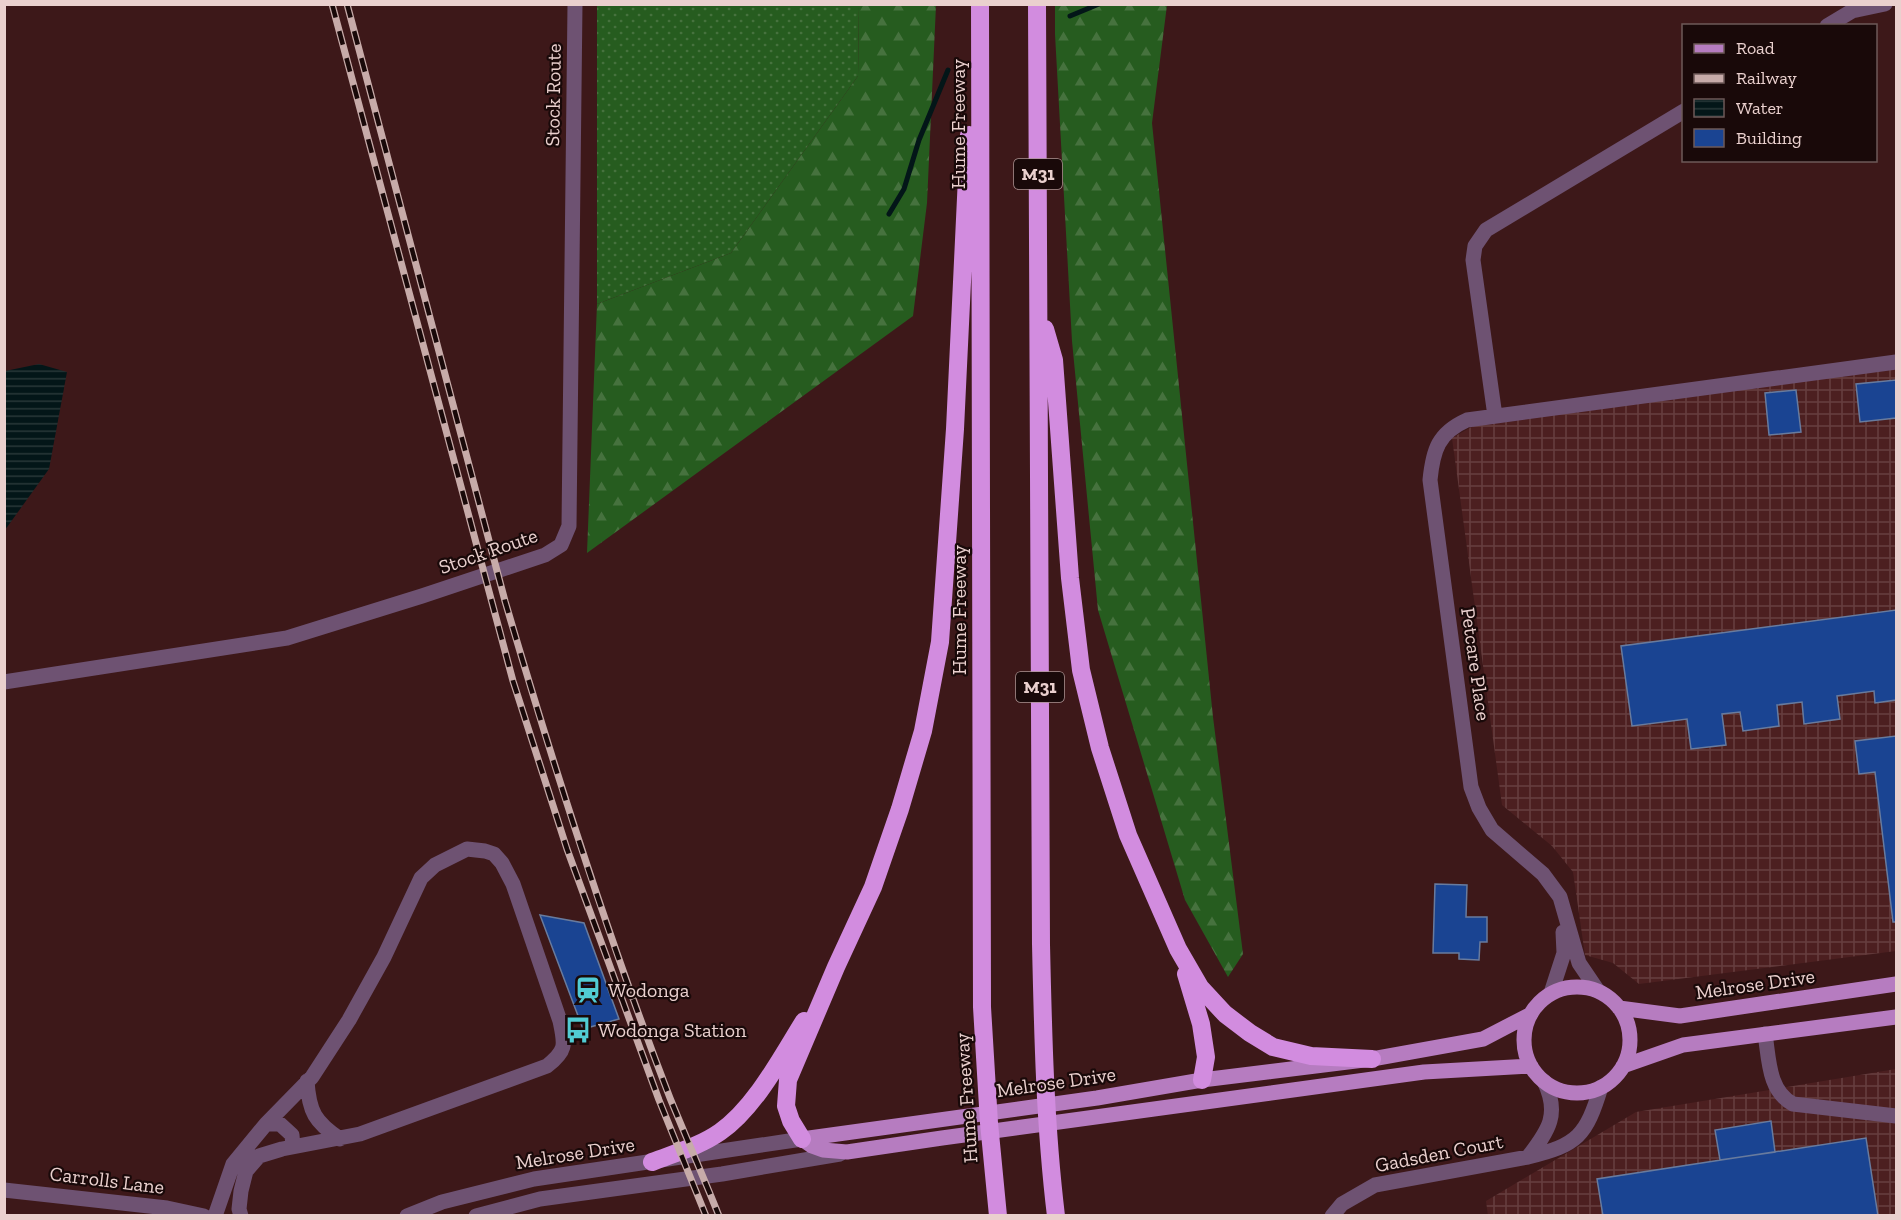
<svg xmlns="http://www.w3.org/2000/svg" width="1901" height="1220" font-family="'Zilla Slab',serif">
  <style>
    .industrial { fill: url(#industrial-grid) }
    .grass { fill: url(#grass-dots) }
    .forest { fill: url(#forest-firs) }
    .water { fill: url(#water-rules) }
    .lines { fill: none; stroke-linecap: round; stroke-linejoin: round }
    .stream { stroke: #031618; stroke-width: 5 }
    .building { fill: #1a4492; stroke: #687b9e; stroke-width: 1.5 }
    .minor { stroke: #6e5272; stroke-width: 15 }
    .major { stroke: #b67cc0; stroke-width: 15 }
    .highway { stroke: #d28cdf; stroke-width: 18 }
    .rail-casing { stroke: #c7aba9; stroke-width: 7 }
    .rail { stroke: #190909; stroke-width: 4.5; stroke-dasharray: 14; stroke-linecap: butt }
    .labels { text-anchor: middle; stroke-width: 4.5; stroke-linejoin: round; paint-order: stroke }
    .shield { fill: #190909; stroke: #ab9493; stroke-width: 1.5 }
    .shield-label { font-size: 18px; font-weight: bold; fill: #ead0ce }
    .street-label { font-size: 20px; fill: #ead0ce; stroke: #190909 }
    .poi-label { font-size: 20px; fill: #ead0ce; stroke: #190909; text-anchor: start }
  </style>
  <defs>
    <pattern id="industrial-grid" width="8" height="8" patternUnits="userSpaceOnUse" patternTransform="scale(1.5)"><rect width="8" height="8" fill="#4c1f20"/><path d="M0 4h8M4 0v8" fill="none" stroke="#663e3f"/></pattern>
    <pattern id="grass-dots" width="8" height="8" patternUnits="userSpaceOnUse" patternTransform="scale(1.5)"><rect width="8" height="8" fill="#265c1f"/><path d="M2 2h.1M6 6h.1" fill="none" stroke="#46723e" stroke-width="1.8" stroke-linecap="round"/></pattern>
    <pattern id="forest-firs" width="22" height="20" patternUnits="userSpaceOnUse" patternTransform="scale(1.5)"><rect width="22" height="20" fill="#265c1f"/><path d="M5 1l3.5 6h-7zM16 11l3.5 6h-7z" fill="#46723e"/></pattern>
    <pattern id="water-rules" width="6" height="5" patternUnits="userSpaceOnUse" patternTransform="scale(1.5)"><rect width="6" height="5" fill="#031618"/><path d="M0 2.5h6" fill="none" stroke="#283738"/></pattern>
  </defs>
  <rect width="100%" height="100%" fill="#3d1819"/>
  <!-- industrial -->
  <path class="industrial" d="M1896,365v586l-257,33 -26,-21 -28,-8 -12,-83 -21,-26 -50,-41 -50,-367 23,-13z
    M1896,1069v146l-408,1 -2,-15 150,-89z"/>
  <!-- grass -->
  <path class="grass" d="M597,5h262l-1,71 -127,177 -134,51z"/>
  <!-- forest -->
  <path class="forest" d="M859,5h77l-9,198 -14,113 -326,237 10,-249 134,-51 127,-177z
    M1055,5h112l-15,118 61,594 30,237 -15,23 -43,-77 -87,-290 -26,-269 -17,-307z"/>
  <!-- water -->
  <path class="water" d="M39,364l28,8 -18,97 -44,61v-159z"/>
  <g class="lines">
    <!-- stream -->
    <path class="stream" d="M1070,16l29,-12
      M889,214l15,-25 15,-49 29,-70"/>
  </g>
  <!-- building -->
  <path class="building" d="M1896,380v38l-36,4 -4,-38z
    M1796,390l5,42 -32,3 -4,-42z
    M1896,610v90l-21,3 -1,-12 -37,5 3,23 -36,5 -2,-22 -25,3 2,21 -36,5 -3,-19 -18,2 4,31 -35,4 -4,-30 -55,7 -11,-80z
    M1896,736v186h-3l-18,-150 -16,2 -4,-33z
    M1435,884l32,1 -1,32h21v25h-7l-1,18 -20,-1v-6h-26z
    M540,915l44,8 35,96 -36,10z
    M1771,1121l4,31 -55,8 -5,-30z
    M1866,1138l12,78h-275l-6,-37z"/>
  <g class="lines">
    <!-- minor -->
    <path class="minor" d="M1827,26l25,-15 33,-7
      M1495,416l-22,-156 2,-14 11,-16 198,-119
      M4,682l283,-44 135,-42 123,-41 16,-10 8,-19 6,-522
      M1598,991l-19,-28 -19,-66 -17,-23 -51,-44 -13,-22 -8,-21 -41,-307c3,-30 8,-47 37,-60l429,-58
      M1551,993l13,-40 -1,-21
      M1765,1034c4,24 3,57 28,70l103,12
      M307,1081c2,31 8,41 33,58
      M266,1124h14l12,11 1,12
      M1528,1157c21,-27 32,-43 16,-76
      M4,1190l163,18 37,8
      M215,1216l18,-52 33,-40 46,-47 37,-57 35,-63 37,-79 14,-13 32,-16 18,2 9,3 8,9 11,21 47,137c5,24 7,29 -13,45l-187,68 -78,15 -23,7 -13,15 -5,20 -2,18 2,7
      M407,1216l35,-14 92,-23 268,-40
      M476,1216l64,-17 182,-25 118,-20
      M1332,1216l10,-12 33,-19 153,-28c50,-12 58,-21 73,-70"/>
    <!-- major -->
    <path class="major" d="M1524 1040a53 53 0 1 1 106 0a53 53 0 1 1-106 0Z
      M1619,1008l61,8 216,-32
      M1623,1066l60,-21 213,-28
      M802,1139l295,-41 105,-18 170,-21 111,-20 48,-25
      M802,1139l10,7 11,4 24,2 95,-14 482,-66 107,-6"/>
    <!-- highway -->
    <path class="highway" d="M980,4l2,1003 7,116 9,93
      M1037,4l4,940c2,91 4,181 15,272
      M1045,329l9,31 16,218 11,92 19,78 28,87 50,114 22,38 25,27 25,19 23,14 38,9 61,3
      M1186,974l15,50 5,33 -4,23
      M802,1139l-11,-18 -5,-15 2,-26 48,-113 37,-80 27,-78 23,-78 17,-89 15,-213 14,-294
      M652,1162c23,-9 48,-16 68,-30 35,-24 62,-76 84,-111"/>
    <!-- rail casing -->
    <g class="rail-casing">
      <path id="rail" d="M332,4l181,677 54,168 92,251 47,116
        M347,4l158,597c49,167 102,334 165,497 16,39 33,78 49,118"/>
    </g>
    <!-- rail -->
    <use href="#rail" class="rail"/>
  </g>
  <!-- icons -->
  <defs>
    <g id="station-bare" transform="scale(2.07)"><path d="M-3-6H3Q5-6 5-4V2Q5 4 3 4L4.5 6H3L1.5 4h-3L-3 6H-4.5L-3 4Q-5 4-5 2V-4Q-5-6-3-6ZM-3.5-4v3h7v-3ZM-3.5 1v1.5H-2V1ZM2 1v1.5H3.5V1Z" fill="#51ccd4" stroke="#190909" stroke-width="2.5" paint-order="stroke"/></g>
    <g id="bus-bare" transform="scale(2.07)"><path d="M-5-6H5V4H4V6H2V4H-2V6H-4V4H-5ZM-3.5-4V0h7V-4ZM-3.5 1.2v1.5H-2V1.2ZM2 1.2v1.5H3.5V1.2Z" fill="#51ccd4" stroke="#190909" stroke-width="2.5" paint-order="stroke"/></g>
  </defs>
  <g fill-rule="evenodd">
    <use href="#station-bare" x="588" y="990"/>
    <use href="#bus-bare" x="578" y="1030"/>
  </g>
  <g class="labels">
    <!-- shield labels -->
    <g class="shield">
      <rect x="1014" y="159" width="48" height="30" rx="4.5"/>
      <rect x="1016" y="672" width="48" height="30" rx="4.5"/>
    </g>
    <g class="shield-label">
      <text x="1038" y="180">M31</text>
      <text x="1040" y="693">M31</text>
    </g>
    <!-- street labels -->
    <g class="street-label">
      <text transform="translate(553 95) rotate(-89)" y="7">Stock Route</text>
      <text transform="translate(958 124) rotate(-90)" y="7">Hume Freeway</text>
      <text transform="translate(488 551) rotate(-19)" y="7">Stock Route</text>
      <text transform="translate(959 610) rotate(-90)" y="7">Hume Freeway</text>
      <text transform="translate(1476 664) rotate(82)" y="7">Petcare Place</text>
      <text transform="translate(1755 984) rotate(-8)" y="7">Melrose Drive</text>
      <text transform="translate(1056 1082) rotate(-8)" y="7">Melrose Drive</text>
      <text transform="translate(966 1098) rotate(-94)" y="7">Hume Freeway</text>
      <text transform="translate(575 1153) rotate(-9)" y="7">Melrose Drive</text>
      <text transform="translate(1439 1153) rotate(-11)" y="7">Gadsden Court</text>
      <text transform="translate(107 1180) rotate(7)" y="7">Carrolls Lane</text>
    </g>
    <!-- poi labels -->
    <g class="poi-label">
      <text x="608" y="997">Wodonga</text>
      <text x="598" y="1037">Wodonga Station</text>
    </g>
  </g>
  <!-- border -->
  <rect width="1901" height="1220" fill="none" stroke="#ead0ce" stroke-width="12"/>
  <!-- legend -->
  <rect x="1682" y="24" width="195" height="138" fill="#190909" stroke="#6d5958" stroke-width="1.5"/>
  <rect x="1694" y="44" width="30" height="9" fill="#b67cc0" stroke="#6d5958" stroke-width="1.5"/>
  <text x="1736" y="54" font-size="18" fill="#ead0ce">Road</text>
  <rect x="1694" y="74" width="30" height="9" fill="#c7aba9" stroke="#6d5958" stroke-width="1.5"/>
  <text x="1736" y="84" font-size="18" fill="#ead0ce">Railway</text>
  <rect x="1694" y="99" width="30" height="18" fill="url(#water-rules)" stroke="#6d5958" stroke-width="1.5"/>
  <text x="1736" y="114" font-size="18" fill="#ead0ce">Water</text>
  <rect x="1694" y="129" width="30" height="18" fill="#1a4492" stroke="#6d5958" stroke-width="1.5"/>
  <text x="1736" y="144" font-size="18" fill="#ead0ce">Building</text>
</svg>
